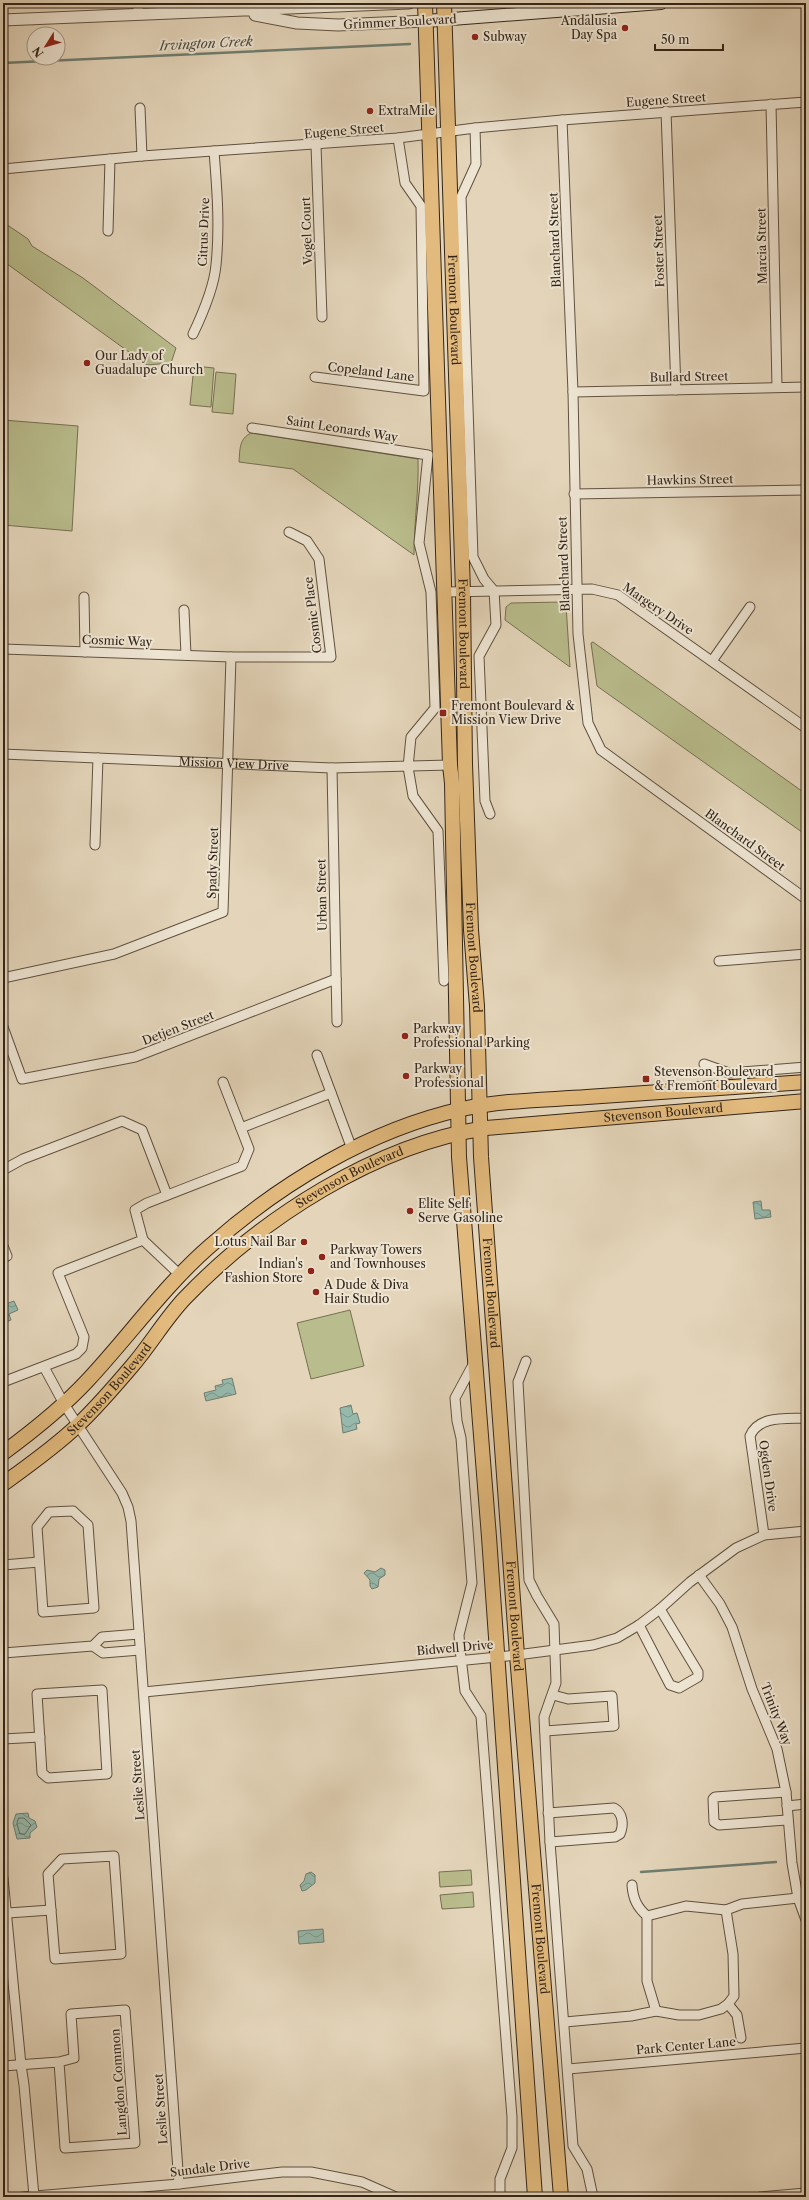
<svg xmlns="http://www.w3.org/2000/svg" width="809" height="2200" font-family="'Libre Caslon Text',serif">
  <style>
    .green { fill: #b9bc8c; stroke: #767052 }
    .water { fill: url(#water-waves); stroke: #6f7e71 }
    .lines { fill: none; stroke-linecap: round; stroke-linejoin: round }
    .shore { stroke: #656f62; stroke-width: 1 }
    .stream { stroke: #6f7e71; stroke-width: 2.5 }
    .minor-casing { stroke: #605140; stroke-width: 11 }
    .tertiary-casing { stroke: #605140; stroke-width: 13 }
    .secondary-casing { stroke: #342518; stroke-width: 14 }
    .primary-casing { stroke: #342518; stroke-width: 16 }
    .minor { stroke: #ede4d2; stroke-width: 9 }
    .tertiary { stroke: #ede4d2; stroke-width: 11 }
    .secondary { stroke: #ede4d2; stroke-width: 12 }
    .primary { stroke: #e2ba7d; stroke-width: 14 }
    .poi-dot { fill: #8f2418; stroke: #ede4d2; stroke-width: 1.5 }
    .labels { text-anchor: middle; stroke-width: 4; stroke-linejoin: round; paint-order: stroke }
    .poi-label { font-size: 12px; fill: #342518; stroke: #ede4d2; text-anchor: start }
    .street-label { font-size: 12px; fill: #342518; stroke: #ede4d2 }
    .water-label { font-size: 13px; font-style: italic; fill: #4c4a3d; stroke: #ede4d2 }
  </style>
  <defs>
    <pattern id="water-waves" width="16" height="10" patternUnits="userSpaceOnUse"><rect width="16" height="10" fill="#96b9ac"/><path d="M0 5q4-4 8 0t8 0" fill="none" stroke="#7b968b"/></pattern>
  </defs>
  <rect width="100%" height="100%" fill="#e4d5ba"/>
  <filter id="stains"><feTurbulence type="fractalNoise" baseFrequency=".005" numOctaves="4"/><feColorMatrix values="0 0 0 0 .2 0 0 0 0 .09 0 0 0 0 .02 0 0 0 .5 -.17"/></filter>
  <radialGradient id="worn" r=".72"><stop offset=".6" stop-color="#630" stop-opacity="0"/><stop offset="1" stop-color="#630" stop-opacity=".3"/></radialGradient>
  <!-- green -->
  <path class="green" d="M3,222l25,17 4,7 51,32 93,70 -5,15 -24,2 -144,-104z
    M194,366l20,2 -3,39 -21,-2z
    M216,372l20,2 -3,40 -21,-2z
    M3,420l75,6 -6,105 -69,-6z
    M251,433l167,26c1,32 -4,63 -4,96l-121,-86 -54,-7c1,-13 0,-23 12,-29z
    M562,602l4,3 4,62 -65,-47 1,-13 5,-4z
    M593,642l213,152v41l-209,-149 -6,-43z
    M350,1310l14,56 -53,13 -14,-56z
    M471,1870l1,15 -32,2 -1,-15z
    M473,1892l1,15 -32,2 -2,-14z"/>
  <!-- water -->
  <path class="water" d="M761,1201l1,9h8l1,7 -16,2 -2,-17z
    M14,1301l4,9 -9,4 2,6 -8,3v-18z
    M232,1378l4,16 -30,7 -2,-8 12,-3 -1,-4 8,-2 -1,-4z
    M351,1405l2,9 4,-1 3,10 -4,1 1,5 -14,4 -3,-25z
    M381,1568l4,2v5l-6,4 -1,8 -6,2 -2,-3v-6l-6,-7 3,-3 8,2z
    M28,1813l1,5 6,3 2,6 -7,6v5l-13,1 -4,-16 3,-9z
    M311,1872l4,3v8l-9,7 -4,1 -2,-6 4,-4 2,-7z
    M323,1929l1,13 -25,2 -1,-13z"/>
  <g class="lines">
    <!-- shore -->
    <path class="shore" d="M19,1818h5l7,7 -6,9h-5l-3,-10z"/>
    <!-- stream -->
    <path class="stream" d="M3,63l407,-19
      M805,1861l1,-1
      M641,1872l135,-10"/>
    <!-- minor casing -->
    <g class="minor-casing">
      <g id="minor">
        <path d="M138,3v10"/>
        <path d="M771,104l6,283"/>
        <path d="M140,108l2,48"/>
        <path d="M666,111l10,279"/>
        <path d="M562,120l11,272 5,242 10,89 13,27 205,149"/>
        <path d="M475,128l1,36 -15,33 12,360 11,22 10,12 2,34 -17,31 6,145 5,13"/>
        <path d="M316,145l6,172"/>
        <path d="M3,169l139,-13 256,-18 77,-10 87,-8 244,-18"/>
        <path d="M108,231l2,-72"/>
        <path d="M193,334c10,-21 21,-46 23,-69 4,-38 1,-76 -2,-114"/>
        <path d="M315,377l109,14 -3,-185 -16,-23 -7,-45"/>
        <path d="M573,392l233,-5"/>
        <path d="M252,428l176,27 -9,88 12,49 4,116 -24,29 -3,30 5,29 25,35 6,150"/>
        <path d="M574,494l232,-4"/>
        <path d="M445,592l147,-3 26,6 188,133"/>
        <path d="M84,597l1,55"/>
        <path d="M184,610l2,45"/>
        <path d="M3,649l228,8h100l-12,-98 -12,-18 -18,-9"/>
        <path d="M712,661l38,-54"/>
        <path id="s1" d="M3,754l329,14 118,-3"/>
        <path d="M332,768l5,254"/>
        <path d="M95,845l3,-87"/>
        <path d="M719,961l87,-7"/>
        <path d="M3,978l111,-24 109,-42 8,-255"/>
        <path d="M3,1027l19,52 113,-22 201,-78"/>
        <path d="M317,1055l35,94"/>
        <path d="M704,1064l25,9 77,-6"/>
        <path d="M241,1128l90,-35"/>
        <path d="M3,1170l20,-11 99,-38 20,9 25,65"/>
        <path d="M143,1240l36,34"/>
        <path d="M3,1246l4,10 -4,2"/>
        <path d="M475,1361l-20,37 2,23 4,17 11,145 -13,52 1,14 5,42 16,25 31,401v31l-12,31v18"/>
        <path d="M526,1361l-8,21 11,198 8,16 17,28 2,59 -12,34 6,125 23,304 14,23 6,28"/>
        <path d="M44,1367l20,37 58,89 6,14 3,14 48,663"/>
        <path d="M3,1382l73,-28 6,-6 2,-11 -26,-64 85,-33 -8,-30 12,-7 95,-37 7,-17 -26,-67"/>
        <path d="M73,1511l15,14 6,83 -51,4 -6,-85 12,-15z"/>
        <path d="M764,1535l-14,-99c9,-21 36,-17 56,-18"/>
        <path d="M3,1565l36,-3"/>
        <path d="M699,1575l21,29 12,23 20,62 25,60 9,43 6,71 6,35 8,22"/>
        <path d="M639,1625l31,60 9,3 19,-11v-5l-38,-63"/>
        <path d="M93,1646l10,7 37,-3"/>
        <path d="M3,1653l90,-7 9,-9 37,-3"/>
        <path d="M102,1690l5,84 -59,4 -6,-5 -5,-79z"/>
        <path d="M144,1692l373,-37 76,-10 24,-7 22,-13 21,-16 30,-27 46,-34 28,-13 42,-4"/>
        <path d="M545,1731l69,-5 -2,-30 -44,3 -15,-4"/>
        <path d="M3,1739l37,-2"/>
        <path d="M786,1792l-71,5 -2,2 1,23 5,3 68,-5"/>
        <path d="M787,1806l19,-2"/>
        <path d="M548,1813l66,-5c9,5 10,17 6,26l-5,3 -65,5"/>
        <path d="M114,1856l7,98 -66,5 -7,-85 14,-15z"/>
        <path d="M3,1878l18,187 3,20 10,111"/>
        <path d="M632,1885c1,14 5,22 15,31v65l9,30"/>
        <path d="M726,1910l7,44 1,42 -6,8 9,11 4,23"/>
        <path d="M8,1913l43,-3"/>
        <path d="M647,1916l39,-10 40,4 16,-6 56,-6"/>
        <path d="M565,2022l66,-6 25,-5 23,4h20l22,-6 7,-5"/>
        <path d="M3,2066l56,-4 15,-4 -3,-44 54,-4 10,133 -70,5 -6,-86"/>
        <path d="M568,2069l238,-21"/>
        <path d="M23,2197l156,-13 103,-12h29l51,10 34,15"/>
        <path d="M760,2197l46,-4"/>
      </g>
    </g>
    <!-- tertiary casing -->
    <g class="tertiary-casing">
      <path id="tertiary" d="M255,15l42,8 41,2 88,-4
        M3,20l406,-17"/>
    </g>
    <!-- secondary casing -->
    <g class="secondary-casing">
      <path id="secondary" d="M426,21l235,-18"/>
    </g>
    <!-- primary casing -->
    <g class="primary-casing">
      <g id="primary">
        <path d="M425,3l25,762 2,18 7,374 30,380 46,660"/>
        <path id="s2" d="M444,3l19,589 2,172 6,166 6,76 4,151 36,498 44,542"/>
        <path d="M3,1453c30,-22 60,-46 85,-73 42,-45 76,-94 122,-134 71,-63 159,-116 252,-137 41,-9 84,-9 125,-12 73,-5 146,-10 219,-15"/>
        <path id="s3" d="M3,1484c25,-18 52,-37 75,-59 19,-18 37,-39 54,-59 19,-22 33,-47 53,-68 77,-80 190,-153 301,-170l320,-27"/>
      </g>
    </g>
    <!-- minor -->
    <use href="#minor" class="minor"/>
    <!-- tertiary -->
    <use href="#tertiary" class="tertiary"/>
    <!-- secondary -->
    <use href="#secondary" class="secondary"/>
    <!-- primary -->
    <use href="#primary" class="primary"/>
  </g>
  <!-- markers -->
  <g class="poi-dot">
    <circle cx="625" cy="28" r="4"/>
    <circle cx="475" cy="37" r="4"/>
    <circle cx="370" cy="111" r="4"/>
    <circle cx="87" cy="363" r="4"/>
    <rect x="439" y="709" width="8" height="8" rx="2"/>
    <circle cx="405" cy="1036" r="4"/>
    <circle cx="406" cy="1076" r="4"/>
    <rect x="642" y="1075" width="8" height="8" rx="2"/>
    <circle cx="410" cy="1211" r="4"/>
    <circle cx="304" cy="1242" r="4"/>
    <circle cx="322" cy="1257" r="4"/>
    <circle cx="311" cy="1271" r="4"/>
    <circle cx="316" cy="1292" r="4"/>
  </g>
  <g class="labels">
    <!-- poi labels -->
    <g class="poi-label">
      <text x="617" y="25" text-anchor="end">Andalusia<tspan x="617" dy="14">Day Spa</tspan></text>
      <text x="483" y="41">Subway</text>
      <text x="378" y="115">ExtraMile</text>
      <text x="95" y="360">Our Lady of<tspan x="95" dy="14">Guadalupe Church</tspan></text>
      <text x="451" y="710">Fremont Boulevard &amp;<tspan x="451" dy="14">Mission View Drive</tspan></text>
      <text x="413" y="1033">Parkway<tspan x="413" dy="14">Professional Parking</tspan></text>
      <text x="414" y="1073">Parkway<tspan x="414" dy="14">Professional</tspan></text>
      <text x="654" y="1076">Stevenson Boulevard<tspan x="654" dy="14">&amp; Fremont Boulevard</tspan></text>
      <text x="418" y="1208">Elite Self<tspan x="418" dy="14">Serve Gasoline</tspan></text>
      <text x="296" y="1246" text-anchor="end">Lotus Nail Bar</text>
      <text x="330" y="1254">Parkway Towers<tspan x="330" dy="14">and Townhouses</tspan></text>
      <text x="303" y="1268" text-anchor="end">Indian's<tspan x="303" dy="14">Fashion Store</tspan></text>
      <text x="324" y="1289">A Dude &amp; Diva<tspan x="324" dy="14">Hair Studio</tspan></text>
    </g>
    <!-- street labels -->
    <g class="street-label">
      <text transform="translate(400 22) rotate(-3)" y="4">Grimmer Boulevard</text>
      <text transform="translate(666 100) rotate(-4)" y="4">Eugene Street</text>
      <text transform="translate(344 131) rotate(-5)" y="4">Eugene Street</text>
      <text transform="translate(307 231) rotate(-92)" y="4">Vogel Court</text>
      <text transform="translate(204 232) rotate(-88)" y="4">Citrus Drive</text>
      <text transform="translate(555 240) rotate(-92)" y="4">Blanchard Street</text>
      <text transform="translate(762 246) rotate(-91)" y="4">Marcia Street</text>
      <text transform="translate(659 251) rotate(-92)" y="4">Foster Street</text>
      <text dy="4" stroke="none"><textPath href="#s2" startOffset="307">Fremont Boulevard</textPath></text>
      <text transform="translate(371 372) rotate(7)" y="4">Copeland Lane</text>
      <text transform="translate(689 377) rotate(-1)" y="4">Bullard Street</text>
      <text transform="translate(342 429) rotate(9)" y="4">Saint Leonards Way</text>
      <text transform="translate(690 480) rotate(-1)" y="4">Hawkins Street</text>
      <text transform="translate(564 564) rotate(-92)" y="4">Blanchard Street</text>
      <text transform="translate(658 609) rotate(34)" y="4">Margery Drive</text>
      <text transform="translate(313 615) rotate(-97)" y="4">Cosmic Place</text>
      <text dy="4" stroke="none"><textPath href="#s2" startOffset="631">Fremont Boulevard</textPath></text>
      <text transform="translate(117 641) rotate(2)" y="4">Cosmic Way</text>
      <text dy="4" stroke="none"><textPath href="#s1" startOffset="231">Mission View Drive</textPath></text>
      <text transform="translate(745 840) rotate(36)" y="4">Blanchard Street</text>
      <text transform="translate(213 863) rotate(-88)" y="4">Spady Street</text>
      <text transform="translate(322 895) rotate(-91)" y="4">Urban Street</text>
      <text dy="4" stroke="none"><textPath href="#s2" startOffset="955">Fremont Boulevard</textPath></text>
      <text transform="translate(178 1028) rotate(-21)" y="4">Detjen Street</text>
      <text dy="4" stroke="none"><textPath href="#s3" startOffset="791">Stevenson Boulevard</textPath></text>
      <text dy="4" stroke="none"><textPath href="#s3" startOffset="467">Stevenson Boulevard</textPath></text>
      <text dy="4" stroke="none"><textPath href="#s2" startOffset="1291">Fremont Boulevard</textPath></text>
      <text dy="4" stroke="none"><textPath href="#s3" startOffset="143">Stevenson Boulevard</textPath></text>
      <text transform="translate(768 1476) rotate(82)" y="4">Ogden Drive</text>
      <text dy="4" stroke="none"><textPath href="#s2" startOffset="1615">Fremont Boulevard</textPath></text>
      <text transform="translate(455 1648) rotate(-5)" y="4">Bidwell Drive</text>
      <text transform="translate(776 1714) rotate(69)" y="4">Trinity Way</text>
      <text transform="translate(138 1785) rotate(-94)" y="4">Leslie Street</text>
      <text dy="4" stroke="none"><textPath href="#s2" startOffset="1939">Fremont Boulevard</textPath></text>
      <text transform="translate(686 2046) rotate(-5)" y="4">Park Center Lane</text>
      <text transform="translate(119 2082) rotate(-94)" y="4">Langdon Common</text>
      <text transform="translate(161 2109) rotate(-94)" y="4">Leslie Street</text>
      <text transform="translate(210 2168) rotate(-7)" y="4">Sundale Drive</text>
    </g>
    <!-- water labels -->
    <g class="water-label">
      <text transform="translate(206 43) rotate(-3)" y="5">Irvington Creek</text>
    </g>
  </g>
  <!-- margin -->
  <rect width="809" height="2200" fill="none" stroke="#e4d5ba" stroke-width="16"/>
  <rect x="4" y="4" width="801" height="2192" fill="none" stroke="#342518" stroke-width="2"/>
  <rect x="8" y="8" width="793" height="2184" fill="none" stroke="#342518"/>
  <!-- north arrow -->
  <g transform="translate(46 46) rotate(233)"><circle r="19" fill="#ede4d2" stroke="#a39888"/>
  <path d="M0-3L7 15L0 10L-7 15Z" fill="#8f2418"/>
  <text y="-6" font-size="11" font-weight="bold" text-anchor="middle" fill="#342518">N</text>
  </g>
  <!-- scale -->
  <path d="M655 44v6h68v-6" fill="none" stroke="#342518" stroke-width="2"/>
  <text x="661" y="44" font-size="12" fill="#342518" stroke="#ede4d2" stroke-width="3" paint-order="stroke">50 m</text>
  <rect width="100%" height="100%" filter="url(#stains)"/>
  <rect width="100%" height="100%" fill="url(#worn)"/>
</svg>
